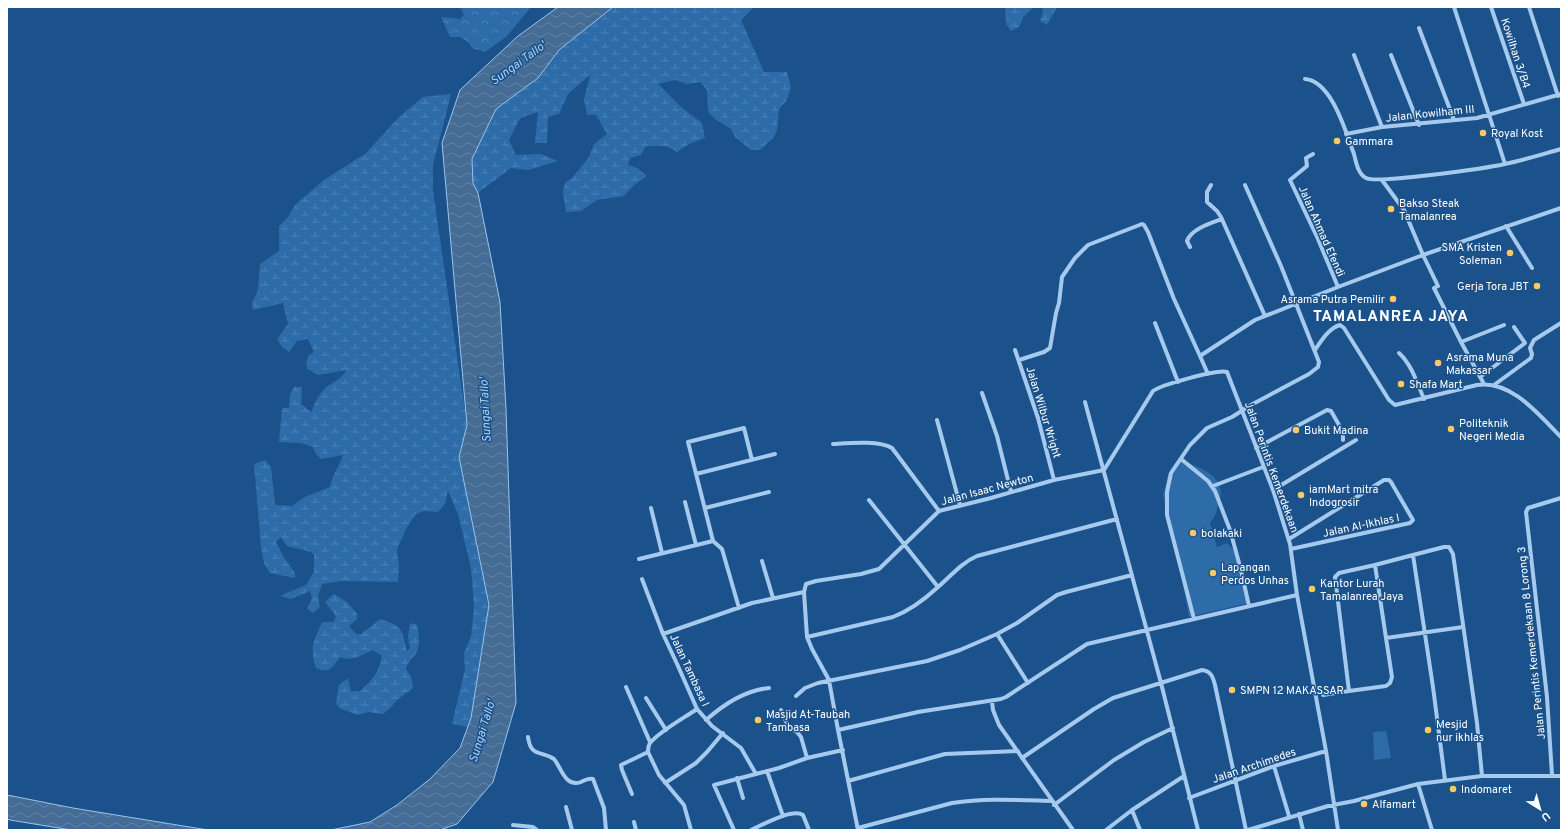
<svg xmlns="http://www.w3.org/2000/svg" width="1568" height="837" font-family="Overpass,sans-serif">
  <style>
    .forest { fill: url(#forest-crowns) }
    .wetland { fill: url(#wetland-marsh) }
    .pitch { fill: #2d6ca9 }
    .water { fill: url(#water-waves); stroke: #98c5ef }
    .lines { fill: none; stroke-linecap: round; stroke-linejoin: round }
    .street { stroke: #a6caed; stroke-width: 4 }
    .poi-dot { fill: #ffc962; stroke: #1b528b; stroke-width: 1.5 }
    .labels { text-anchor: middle; stroke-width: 3; stroke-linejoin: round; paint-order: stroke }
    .street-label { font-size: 11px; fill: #fff; stroke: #1b528b }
    .poi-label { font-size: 11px; fill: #fff; stroke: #1b528b; text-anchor: start }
    .water-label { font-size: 12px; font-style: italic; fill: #b1d3f4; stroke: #1b528b }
    .district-label { font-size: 15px; font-weight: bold; letter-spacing: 1px; fill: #fff; stroke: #1b528b }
  </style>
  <defs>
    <pattern id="forest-crowns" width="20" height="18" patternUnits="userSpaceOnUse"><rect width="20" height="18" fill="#2d6ca9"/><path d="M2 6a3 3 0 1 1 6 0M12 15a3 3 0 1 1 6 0" fill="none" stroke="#4c82b6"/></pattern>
    <pattern id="wetland-marsh" width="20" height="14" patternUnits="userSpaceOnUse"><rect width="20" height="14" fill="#2d6ca9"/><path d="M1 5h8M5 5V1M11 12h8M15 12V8" fill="none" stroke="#4c82b6"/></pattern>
    <pattern id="water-waves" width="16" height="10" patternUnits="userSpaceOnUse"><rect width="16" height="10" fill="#456c95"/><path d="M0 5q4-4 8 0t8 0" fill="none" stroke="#6182a5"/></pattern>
  </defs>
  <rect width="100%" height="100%" fill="#1b528b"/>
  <!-- forest -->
  <path class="forest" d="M460,7h71l-24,29 -22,16 -13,-4 -4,-6 -8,-5h-10l-9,-20 19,2 4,-4z"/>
  <!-- wetland -->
  <path class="wetland" d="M613,7h141l-13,13 23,52h23l4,15 -4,13 -8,9 -2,21 -4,8 -13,12h-9l-16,-13 -4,-8 -16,-10 -7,-7 -1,-22 -7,-8 -13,2 -12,-4 -17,4 23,23 21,16 3,15 -16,6 -12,8 -11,-6h-20l-5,9 -11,3 -2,7 9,3 10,8 -13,9 -10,11 -27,4 -16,11 -15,1 -3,-20 2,-9 7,-5 17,-21 5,-13 13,-10 -11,-19h-9l-3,-16 6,-24 -22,19 -9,20 -11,3 -1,26h-12l3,-31 -18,6 -11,22 7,15 25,-1 17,7 -29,9 -18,-2 -33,25 -5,-10 -1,-24 24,-50 42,-31 21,-28z
    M1005,7h29l-11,10 -4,10 -8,4 -5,-7z
    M1042,7h15l-10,18 -7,-4 3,-9z
    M451,94l-18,71v26l34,234 -8,32 30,148 -18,113 -3,9 -16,-3 13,-55 -1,-16 7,-17 3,-29 -3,-39 -13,-54 -10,-23 -3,13 -7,8 -15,-1 -8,4 -9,14 -9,20 2,19 -1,14 -57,-1 -19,3 -4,12 2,11 -7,6 -6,-4 5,-11 -2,-7 -19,8 -11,-3 26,-11 8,-13v-18c-9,-5 -18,-5 -27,-8l-6,-9 -5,5 7,14 12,17v5l-25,-5 -6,-10 -3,-15 -7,-84 11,-4 6,7 4,38 17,1 13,-9 25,-10c2,-12 9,-20 13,-32l-22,4 -5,-5 -3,-7 -12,-4 -22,-1 3,-34h7l1,-13 4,-8h8l-1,17 10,8 7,-15 7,-9 15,-10 7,-8 -29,5 -10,-6 -2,-5 2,-8 6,-4 -6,-13 -11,2 -8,11 -7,-5 -5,-8 11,-15 -5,-21 -30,7 -1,-7 6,-13 2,-26 19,-13v-25l9,-9 8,-13 28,-24 42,-27 33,-36 24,-20z
    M334,594l13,8 10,12v5l-8,7 7,8h5l19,-15c24,8 21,9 27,32l3,-3 -2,-11 2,-14 7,2c2,9 4,22 -2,30 -4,5 -7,7 -9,14l5,8 2,11c-4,4 -7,5 -11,8 -7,5 -11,13 -19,18l-15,-2 -10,3 -19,-7 -3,-5 3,-18 9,-7 3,13h9c12,-10 19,-19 22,-35l-9,-6c-12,5 -21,12 -33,7 -8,11 -11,17 -24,11 -7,-22 -2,-26 6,-46h12l2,-6 -11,-14z"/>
  <!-- pitch -->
  <path class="pitch" d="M1178,459c23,9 52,17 40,47 -2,7 -3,11 -8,17l7,24 10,-4c17,15 18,38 22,60l-60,14 -12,-65 -14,-57 5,-20z
    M1386,731l5,27 -17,2 -1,-28z"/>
  <!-- water -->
  <path class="water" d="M558,7h55l-54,43 -21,28 -42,31 -24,50 1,24 5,10 22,109 6,107 10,294 -23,79 -36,42 -17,6h-109l39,-8 27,-17 33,-26 30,-31 11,-30 18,-113 -30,-148 8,-32 -25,-282 18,-53 58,-54z
    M7,795l66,13 135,22h-137l-61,-10 -3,-1z"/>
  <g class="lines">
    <!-- street -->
    <path class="street" d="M1454,7l51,157
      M1491,7l33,97
      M1529,7l29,89
      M1419,28l35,92
      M1354,55l28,72
      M1391,55l28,70
      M1305,79c27,2 41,54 49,75 2,8 4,20 12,24 11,6 121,-10 139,-14 19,-4 38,-10 56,-15
      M1346,134l36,-7 95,-9 84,-24
      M1313,154l-7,4 1,8 -17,14 28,59 20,48
      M1382,180l22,30 19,45 15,31 -4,2 27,54 23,42
      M1211,185l-4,7v10l10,9 4,6 44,99
      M1506,226l26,42
      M1190,247l-3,-6c4,-12 24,-18 35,-22
      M1155,323l23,59
      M1461,342l43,-17
      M1015,350l23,68 16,62
      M1315,350c6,-9 14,-22 25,-25l4,3 45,72 6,5 82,-20c35,-5 62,30 84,52
      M1399,353c13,12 18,30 25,46
      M1019,360l25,-8 6,-4 6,-35 3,-10 3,-26 13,-19 13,-13 54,-21 2,1 4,7 26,67 26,57
      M1208,374l-8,-18 55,-36 83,-33 85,-32 138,-47
      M1480,377l45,-34 -11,-16
      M1494,385l37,-27 1,-4 -2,-6 4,-8 27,-17
      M982,393l15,43 14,56
      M1085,402l76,281 37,147
      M937,420l23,85
      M833,444c16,-1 46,-4 59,4l47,63
      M1256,448l71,-38 4,1 12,21v8
      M1181,459l27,22 7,10 15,39 11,40 8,36
      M1104,470l49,-79c8,-6 64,-22 74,-19l46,118 17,54 7,51 29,156 12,79
      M696,474l79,-20
      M1213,486l50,-19
      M1273,490l83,-50
      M869,500l69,87
      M685,502l11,43
      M651,508l11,45
      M705,508l64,-16
      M1289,539l95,-59h5l2,2 22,38 -3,3 -119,26
      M1413,555l-38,10 11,73 77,-11
      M639,559l74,-18
      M762,561l11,37
      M1375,565l-36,8 -4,4 14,114 37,-5 4,-3 2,-6 -6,-39
      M642,579l21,55 15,32 19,43 15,17 29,22 15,26
      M739,608l-17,-59 -9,-8 -25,-99 56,-14 8,32
      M1194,619l-27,-104v-23l4,-19 19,-28 17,-17 25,-11 19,-12 58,-31 9,-7 1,-5 -38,-96 -36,-81
      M663,634l89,-31 52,-11
      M997,634l31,49
      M807,637l86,-20c18,-7 31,-17 45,-30 13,-11 23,-24 39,-31l140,-37
      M626,687l24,55
      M1323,695l26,-4
      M796,696l9,-8 13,-5 109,-22 33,-11 37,-16 20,-11 40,-28 9,-3 66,-17
      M646,698l20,32
      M992,701l1,9 6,15 74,105
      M781,710l7,16 9,6 4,5 6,21
      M706,720c17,-15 40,-30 63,-32
      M838,730l80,-18 83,-13 5,-2 81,-53 210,-49
      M528,737c3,21 13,13 26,22 7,8 11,29 27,23 4,-2 7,-4 12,-3l11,29 2,22
      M1022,758l72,-49 19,-11 89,-28c9,1 11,7 13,15l31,145
      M1274,766l15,50
      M767,771l16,45
      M1552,775l-5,-78 -21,-185 2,-4 33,-10
      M737,778l6,20
      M1445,780l-12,-93 -20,-132 31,-8h5l4,7 24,169 5,53
      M848,781l97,-27 73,-3
      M665,783l31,-20 11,-11 16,-19
      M1418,784l14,46
      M632,794l-10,-24 -1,-5 27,-13
      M1189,798l85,-32 52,-15
      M1054,805l60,-45 30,-18 29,-14
      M566,807l6,23
      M1132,810l8,20
      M1299,814l4,16
      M634,822l2,8
      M513,825l20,2 4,3
      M858,828l94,-25c33,-5 66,-3 100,-2
      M691,830l-7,-25 -25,-30 -11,-23c0,-4 0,-6 2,-9 10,-12 34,-25 47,-34
      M734,830l-20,-45 65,-17 28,-10 36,-8
      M751,830c11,-5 41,-22 52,-15l6,15
      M858,830l-20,-100 -9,-50 -17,-31 -5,-12 -3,-45 2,-8 10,-3 45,-7 18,-5 60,-58 52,-13 63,-18 50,-10
      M1106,830l26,-20 52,-34
      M1248,830l80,-24 26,-5 64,-17 64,-8h79"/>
  </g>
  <!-- markers -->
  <g class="poi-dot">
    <circle cx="1483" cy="133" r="4"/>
    <circle cx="1337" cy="141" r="4"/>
    <circle cx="1391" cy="209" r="4"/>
    <circle cx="1510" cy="253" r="4"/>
    <circle cx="1537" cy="286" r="4"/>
    <circle cx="1393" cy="299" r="4"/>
    <circle cx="1438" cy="363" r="4"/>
    <circle cx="1401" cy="384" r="4"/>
    <circle cx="1451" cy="429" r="4"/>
    <circle cx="1296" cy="430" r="4"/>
    <circle cx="1301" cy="495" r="4"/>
    <circle cx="1193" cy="533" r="4"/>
    <circle cx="1213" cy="573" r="4"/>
    <circle cx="1312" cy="589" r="4"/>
    <circle cx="1232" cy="690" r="4"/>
    <circle cx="758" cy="720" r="4"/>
    <circle cx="1428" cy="730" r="4"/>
    <circle cx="1453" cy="789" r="4"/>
    <circle cx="1364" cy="804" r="4"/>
  </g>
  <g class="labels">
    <!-- street labels -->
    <g class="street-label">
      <text transform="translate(1516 53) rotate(72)" y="4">Kowilhan 3/B4</text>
      <text transform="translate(1430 113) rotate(-6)" y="4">Jalan Kowilham III</text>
      <text transform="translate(1322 231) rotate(66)" y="4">Jalan Ahmad Efendi</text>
      <text transform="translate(1044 412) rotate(73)" y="4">Jalan Wilbur Wright</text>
      <text transform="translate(1272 467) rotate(70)" y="4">Jalan Perintis Kemerdekaan</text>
      <text transform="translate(987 489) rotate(-15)" y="4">Jalan Isaac Newton</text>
      <text transform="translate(1361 525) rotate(-12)" y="4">Jalan Al-Ikhlas I</text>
      <text transform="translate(1531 643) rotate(-96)" y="4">Jalan Perintis Kemerdekaan 8 Lorong 3</text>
      <text transform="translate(690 670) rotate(65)" y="4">Jalan Tambasa I</text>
      <text transform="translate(1254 765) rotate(-19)" y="4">Jalan Archimedes</text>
    </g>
    <!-- poi labels -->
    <g class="poi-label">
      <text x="1491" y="137">Royal Kost</text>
      <text x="1345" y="145">Gammara</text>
      <text x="1399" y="207">Bakso Steak<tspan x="1399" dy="13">Tamalanrea</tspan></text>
      <text x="1502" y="251" text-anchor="end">SMA Kristen<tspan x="1502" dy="13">Soleman</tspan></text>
      <text x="1529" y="290" text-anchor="end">Gerja Tora JBT</text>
      <text x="1385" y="303" text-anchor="end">Asrama Putra Pemilir</text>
      <text x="1446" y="361">Asrama Muna<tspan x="1446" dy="13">Makassar</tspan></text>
      <text x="1409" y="388">Shafa Mart</text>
      <text x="1459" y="427">Politeknik<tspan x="1459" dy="13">Negeri Media</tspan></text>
      <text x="1304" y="434">Bukit Madina</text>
      <text x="1309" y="493">iamMart mitra<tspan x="1309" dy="13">Indogrosir</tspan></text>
      <text x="1201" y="537">bolakaki</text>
      <text x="1221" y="571">Lapangan<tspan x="1221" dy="13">Perdos Unhas</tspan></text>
      <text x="1320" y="587">Kantor Lurah<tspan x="1320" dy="13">Tamalanrea Jaya</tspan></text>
      <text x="1240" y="694">SMPN 12 MAKASSAR</text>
      <text x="766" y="718">Masjid At-Taubah<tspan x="766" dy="13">Tambasa</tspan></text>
      <text x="1436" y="728">Mesjid<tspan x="1436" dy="13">nur ikhlas</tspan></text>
      <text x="1461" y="793">Indomaret</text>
      <text x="1372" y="808">Alfamart</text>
    </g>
    <!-- water labels -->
    <g class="water-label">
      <text transform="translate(518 63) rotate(-36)" y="4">Sungai Tallo'</text>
      <text transform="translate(485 410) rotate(-93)" y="4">Sungai Tallo'</text>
      <text transform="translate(482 731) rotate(-73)" y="4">Sungai Tallo'</text>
    </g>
    <!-- district labels -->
    <g class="district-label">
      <text x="1391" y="321">TAMALANREA JAYA</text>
    </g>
  </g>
  <!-- border -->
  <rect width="1568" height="837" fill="none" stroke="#ffffff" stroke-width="16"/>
  <!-- north arrow -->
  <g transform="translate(1540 809) rotate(143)" stroke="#1b528b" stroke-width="3" paint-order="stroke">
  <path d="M0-3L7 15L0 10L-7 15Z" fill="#ffffff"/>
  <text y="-6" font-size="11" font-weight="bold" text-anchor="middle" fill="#ffffff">U</text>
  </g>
</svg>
